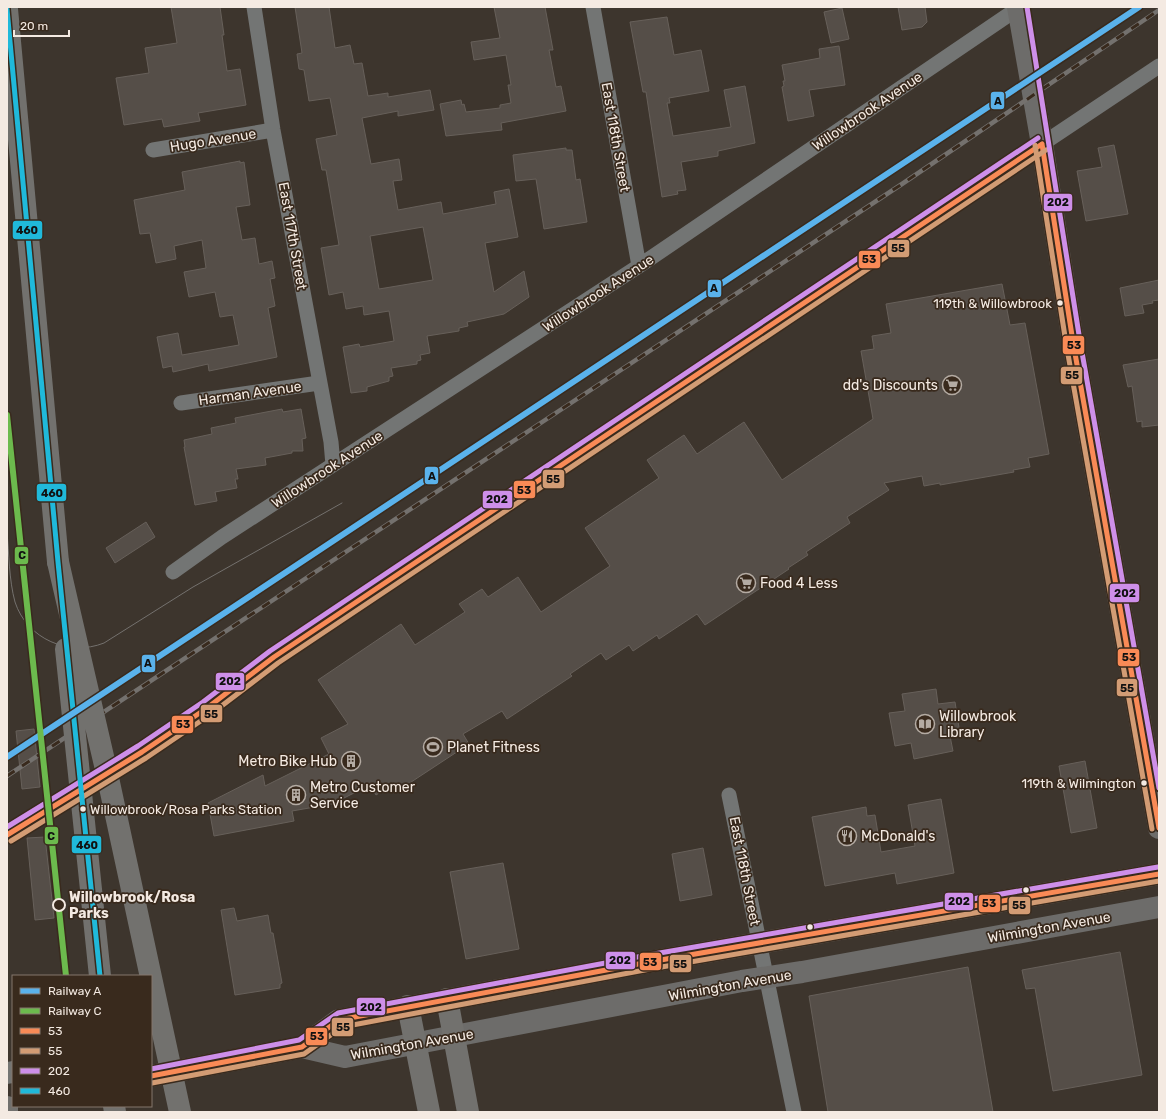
<svg xmlns="http://www.w3.org/2000/svg" width="1166" height="1119" font-family="Rubik,sans-serif">
  <style>
    .building { fill: #554e48; stroke: #67605a; fill-rule: evenodd }
    .lines { fill: none; stroke-linecap: round; stroke-linejoin: round }
    .street { stroke: #737574; stroke-width: 15 }
    .secondary { stroke: #6d6c6a; stroke-width: 22 }
    .primary { stroke: #747573; stroke-width: 22 }
    .highway { stroke: #72716e; stroke-width: 22 }
    .tram { stroke: #74716e; stroke-width: 1 }
    .rail-casing { stroke: #74716e; stroke-width: 4.5 }
    .rail { stroke: #392a1d; stroke-width: 3; stroke-dasharray: 9; stroke-linecap: butt }
    .highway-bridge { stroke: #72716e; stroke-width: 22 }
    .bus-1-casing { stroke: #392a1d; stroke-width: 8 }
    .bus-2-casing { stroke: #392a1d; stroke-width: 8 }
    .bus-3-casing { stroke: #392a1d; stroke-width: 8 }
    .bus-4-casing { stroke: #392a1d; stroke-width: 8 }
    .bus-1 { stroke: #f98a56; stroke-width: 5 }
    .bus-2 { stroke: #d39c74; stroke-width: 5 }
    .bus-3 { stroke: #ce8fe9; stroke-width: 5 }
    .bus-4 { stroke: #20b9da; stroke-width: 5 }
    .rail-1-casing { stroke: #392a1d; stroke-width: 9 }
    .rail-2-casing { stroke: #392a1d; stroke-width: 9 }
    .rail-1 { stroke: #5ab2eb; stroke-width: 6 }
    .rail-2 { stroke: #6cba4d; stroke-width: 6 }
    .bus-dot { fill: #f4eae2; stroke: #392a1d; stroke-width: 1.5 }
    .stop-dot { fill: #392a1d; stroke: #f4eae2; stroke-width: 2 }
    .labels { text-anchor: middle; stroke-width: 3.5; stroke-linejoin: round; paint-order: stroke }
    .bus-label { font-size: 13px; fill: #f4eae2; stroke: #392a1d; text-anchor: end }
    .street-label { font-size: 14px; fill: #f4eae2; stroke: #392a1d }
    .poi-label { font-size: 14px; fill: #f4eae2; stroke: #392a1d; text-anchor: start }
    .stop-label { font-size: 14px; font-weight: bold; fill: #f4eae2; stroke: #392a1d; text-anchor: start }
    .line-badge { stroke: #392a1d; stroke-width: 1.5 }
    .pale-badge-label { font-size: 11px; text-anchor: middle; font-weight: bold; fill: #111 }
  </style>
  <rect width="100%" height="100%" fill="#3d352d"/>
  <!-- building -->
  <path class="building" d="M171,7h49l4,28h-2l5,36 13,-2 6,36 -48,8 2,8 -36,6 -2,-8 -38,6 -8,-47 33,-5 -4,-25 32,-5z
    M295,7h34l6,41 15,-3 4,19 8,-1 6,33 20,-3v4l42,-7 4,20 -36,6v-5l-36,7 9,46 28,-5 3,21 -9,1 5,29 43,-8 2,12 53,-10 -2,-12 15,-3 9,48 -33,6 9,49 30,-21 5,26 -25,17 -37,8 1,4 -9,2v3l-32,5 3,17 -10,2 1,5 -4,1v3l-26,4 2,8 -4,1v4l-22,6v4l-16,2 -8,-46 16,-3 1,3 34,-6 -5,-30 -25,4 -1,-9 -17,3 -3,-17 -14,3 -8,-47 18,-3 -13,-75h-4l-6,-31 21,-4 -7,-37 -21,3 -5,-31 -5,-1 -2,-15 5,-1zM423,227l10,53 -54,9 -9,-53z
    M494,7h51l8,43h-4l7,37 5,-1 5,25 -65,12 1,7 -56,6 -6,-32 21,-4 1,5 2,-1 2,8 34,-4v-3l11,-2 -3,-18h3l-5,-30 -32,5 -3,-18 29,-4z
    M898,7h27l2,15 -5,5 -20,3z
    M842,8l7,31 -18,4 -7,-31z
    M667,17l7,38 27,-5 8,41 -40,7 1,5h-3l6,33 58,-9 -7,-37 21,-4 10,57 -37,8v5l-37,6 5,28 -9,1 1,3 -16,3 -16,-105h-3l-13,-70z
    M839,46l6,39 -36,5 5,26 -26,5 -6,-34 2,-1 -1,-5h2l-3,-16 38,-7 -1,-9z
    M1114,145l14,69 -42,7 -9,-50 25,-4 -4,-19z
    M566,148v2h6l4,30 4,-1 7,43 -43,7 -8,-50 -20,2 -3,-26z
    M240,161v2l4,-1 6,43 -14,2 6,33 13,-2 4,26 13,-3 3,17 -5,1 5,27 -7,2 9,49 -68,14 -1,-7 -35,8 -1,-6 -9,2 -6,-31 21,-4 4,22 57,-10 -6,-30 -13,2 -5,-25 -26,5 -5,-25 22,-4 -4,-28 -28,6 2,13 -20,4 -6,-30 -10,1 -6,-34 51,-10 -3,-18z
    M1159,280v20l-7,1 1,2 -11,2 2,8 -19,3 -5,-28z
    M1002,284l8,41 15,-2 24,131 -21,4 2,9 -17,3 1,2 -74,13v-2l-16,3 -2,-10 -38,7 5,7 -42,27 3,6 -44,29 2,3 -20,13 1,1 -84,56 -8,-11 -38,25 -2,-4 -24,16 -4,-6 -23,15 -5,-7 -31,21 2,2 -65,43 -5,-8 -39,23 6,10 -70,46 -4,-7 -19,12 -6,-10 -38,19 -40,7 2,10 -80,15 -6,-33 55,-28 2,11 64,-32 -8,-16 27,-14 -30,-44 83,-56 14,21 50,-33 -6,-8 23,-15 6,8 30,-20 23,35 69,-46 -25,-38 74,-50 -12,-18 37,-25 13,19 47,-32 38,58 91,-61 -12,-68 13,-2 -2,-13 19,-3 -5,-29z
    M1159,359v66l-17,2v-6l-5,1 -5,-36 -4,1 -5,-22z
    M282,409l1,3 18,-3 5,29 -4,1 1,12h-11v2l-27,5 1,7 -30,4 2,10h-3l2,9 -22,4 2,9 -22,4 -11,-58h1l-1,-7 28,-6 -1,-6 25,-5 -1,-5z
    M146,522l9,15 -40,26 -9,-15z
    M936,689l2,15 17,-2 5,32 -10,2 3,15 -39,8 -3,-16 -16,3 -6,-33 16,-2 -3,-17z
    M34,729l6,58 -18,2 -6,-58z
    M1085,761l12,67 -26,5 -12,-67z
    M941,799l13,74 -57,11 -2,-11 -70,13 -13,-69 54,-10 1,9 8,-1 6,37 34,-6 -7,-41z
    M45,837l9,81 -19,2 -8,-82z
    M703,848l9,47 -32,6 -8,-47z
    M503,863l16,86 -53,10 -16,-87z
    M234,908l3,13 31,-6 3,18h2l9,50 -2,1v4l-45,7 -14,-85z
    M1120,952l22,123 -89,16 -18,-103 -9,1 -4,-19z
    M968,967l25,145h-165l-19,-116z"/>
  <g class="lines">
    <!-- street -->
    <path class="street" d="M254,7l19,123 58,312 2,23
      M593,7l46,259
      M153,150l120,-20
      M181,403l138,-20
      M173,572l49,-35 417,-271 381,-259
      M142,752l65,-44 67,-51 885,-591
      M729,795l65,317"/>
    <!-- secondary -->
    <path class="secondary" d="M1018,7l24,137 31,198 86,486
      M302,1047l37,-27 310,-58 510,-88
      M151,1076l151,-29 43,10 397,-76 60,-9 357,-65"/>
    <!-- primary -->
    <path class="primary" d="M7,1073l6,-1"/>
    <!-- highway -->
    <path class="highway" d="M7,9l51,553
      M447,999l21,113
      M408,1006l21,106
      M114,1106l1,6
      M7,1107v5"/>
    <!-- tram -->
    <path class="tram" d="M7,532c2,22 2,48 8,70 12,37 54,55 89,41l89,-56 149,-84"/>
    <!-- rail casing -->
    <g class="rail-casing">
      <path id="rail" d="M7,776l895,-592 257,-174"/>
    </g>
    <!-- rail -->
    <use href="#rail" class="rail"/>
    <!-- highway-bridge -->
    <path class="highway-bridge" d="M58,562l50,216 72,334
      M66,649l34,327"/>
    <!-- bus-1 casing -->
    <g class="bus-1-casing">
      <path id="bus-1" d="M1042,144l31,198 86,486
        M7,835l135,-83 65,-44 67,-51 768,-513
        M151,1076l151,-29 37,-27 310,-58 510,-88"/>
    </g>
    <!-- bus-2 casing -->
    <g class="bus-2-casing">
      <path id="bus-2" d="M1035,145l31,198 86,486
        M11,841l135,-83 65,-44 67,-51 768,-513
        M152,1083l152,-29 38,-27 308,-58 509,-88"/>
    </g>
    <!-- bus-3 casing -->
    <g class="bus-3-casing">
      <path id="bus-3" d="M1027,7l53,334 79,447
        M7,827l131,-81 65,-44 67,-51 768,-513
        M151,1069l148,-29 39,-27 310,-58 510,-88"/>
    </g>
    <!-- bus-4 casing -->
    <g class="bus-4-casing">
      <path id="bus-4" d="M7,9l51,553 42,414"/>
    </g>
    <!-- bus-1 -->
    <use href="#bus-1" class="bus-1"/>
    <!-- bus-2 -->
    <use href="#bus-2" class="bus-2"/>
    <!-- bus-3 -->
    <use href="#bus-3" class="bus-3"/>
    <!-- bus-4 -->
    <use href="#bus-4" class="bus-4"/>
    <!-- rail-1 casing -->
    <g class="rail-1-casing">
      <path id="rail-1" d="M7,757l1132,-750"/>
    </g>
    <!-- rail-2 casing -->
    <g class="rail-2-casing">
      <path id="rail-2" d="M7,415l59,561"/>
    </g>
    <!-- rail-1 -->
    <use href="#rail-1" class="rail-1"/>
    <!-- rail-2 -->
    <use href="#rail-2" class="rail-2"/>
  </g>
  <!-- icons -->
  <defs>
    <g id="supermarket-ring" transform="scale(1)"><circle r="9.5" fill="#392a1d" stroke="#b4aba3" stroke-width="1.5"/><path d="M-6-5.5h2.5l.6 2H6L4.5 2H-2.5L-4.4-4H-6ZM-1.5 3.2a1.3 1.3 0 1 0 .1 0ZM3 3.2a1.3 1.3 0 1 0 .1 0Z" fill="#b4aba3"/></g>
    <g id="library-ring" transform="scale(1)"><circle r="9.5" fill="#392a1d" stroke="#b4aba3" stroke-width="1.5"/><path d="M-6-4Q-3-5.5-.7-3.5V5Q-3 3-6 4ZM6-4Q3-5.5 .7-3.5V5Q3 3 6 4Z" fill="#b4aba3"/></g>
    <g id="stadium-ring" transform="scale(1)"><circle r="9.5" fill="#392a1d" stroke="#b4aba3" stroke-width="1.5"/><path d="M0-5a6.5 5 0 1 0 0 10a6.5 5 0 1 0 0-10ZM-3.5-1.8h7v3.6h-7Z" fill="#b4aba3"/></g>
    <g id="building-ring" transform="scale(1)"><circle r="9.5" fill="#392a1d" stroke="#b4aba3" stroke-width="1.5"/><path d="M-4-6H4V6H1V3H-1V6H-4ZM-2.5-4.3h1.7v1.8h-1.7ZM.8-4.3h1.7v1.8H.8ZM-2.5-1h1.7V.8h-1.7ZM.8-1h1.7V.8H.8Z" fill="#b4aba3"/></g>
    <g id="restaurant-ring" transform="scale(1)"><circle r="9.5" fill="#392a1d" stroke="#b4aba3" stroke-width="1.5"/><path d="M-5-6h1v4h1v-4h1v4h1v-4h1v5L-1.5 .5V6h-2V.5L-5-1ZM5-6V6H3V1.5H1.5Q1.5-4 5-6Z" fill="#b4aba3"/></g>
  </defs>
  <g fill-rule="evenodd">
    <use href="#supermarket-ring" x="952" y="385"/>
    <use href="#supermarket-ring" x="746" y="583"/>
    <use href="#library-ring" x="925" y="724"/>
    <use href="#stadium-ring" x="433" y="747"/>
    <use href="#building-ring" x="351" y="761"/>
    <use href="#building-ring" x="296" y="795"/>
    <use href="#restaurant-ring" x="847" y="836"/>
  </g>
  <!-- markers -->
  <g class="bus-dot">
    <circle cx="1060" cy="303" r="3.5"/>
    <circle cx="1144" cy="783" r="3.5"/>
    <circle cx="83" cy="809" r="3.5"/>
    <circle cx="1026" cy="890" r="3.5"/>
    <circle cx="810" cy="927" r="3.5"/>
  </g>
  <circle class="stop-dot" cx="59" cy="905" r="6"/>
  <g class="labels">
    <!-- bus labels -->
    <g class="bus-label">
      <text x="1052" y="308">119th &amp; Willowbrook</text>
      <text x="1136" y="788">119th &amp; Wilmington</text>
      <text x="90" y="814" text-anchor="start">Willowbrook/Rosa Parks Station</text>
    </g>
    <!-- street labels -->
    <g class="street-label">
      <text transform="translate(867 111) rotate(-34)" y="5">Willowbrook Avenue</text>
      <text transform="translate(616 137) rotate(80)" y="5">East 118th Street</text>
      <text transform="translate(213 140) rotate(-9)" y="5">Hugo Avenue</text>
      <text transform="translate(293 236) rotate(80)" y="5">East 117th Street</text>
      <text transform="translate(598 293) rotate(-33)" y="5">Willowbrook Avenue</text>
      <text transform="translate(250 393) rotate(-8)" y="5">Harman Avenue</text>
      <text transform="translate(327 469) rotate(-33)" y="5">Willowbrook Avenue</text>
      <text transform="translate(745 871) rotate(79)" y="5">East 118th Street</text>
      <text transform="translate(1049 927) rotate(-10)" y="5">Wilmington Avenue</text>
      <text transform="translate(730 985) rotate(-10)" y="5">Wilmington Avenue</text>
      <text transform="translate(412 1044) rotate(-10)" y="5">Wilmington Avenue</text>
    </g>
    <!-- poi labels -->
    <g class="poi-label">
      <text x="938" y="390" text-anchor="end">dd's Discounts</text>
      <text x="760" y="588">Food 4 Less</text>
      <text x="939" y="721">Willowbrook<tspan x="939" dy="16">Library</tspan></text>
      <text x="447" y="752">Planet Fitness</text>
      <text x="337" y="766" text-anchor="end">Metro Bike Hub</text>
      <text x="310" y="792">Metro Customer<tspan x="310" dy="16">Service</tspan></text>
      <text x="861" y="841">McDonald's</text>
    </g>
    <!-- stop labels -->
    <g class="stop-label">
      <text x="69" y="902">Willowbrook/Rosa<tspan x="69" dy="16">Parks</tspan></text>
    </g>
  </g>
  <g class="line-badge">
    <rect x="990" y="91" width="15" height="19" rx="4" fill="#5ab2eb"/>
    <rect x="1043" y="193" width="30" height="19" rx="4" fill="#ce8fe9"/>
    <rect x="12" y="220" width="31" height="20" rx="4" fill="#20b9da"/>
    <rect x="887" y="239" width="23" height="19" rx="4" fill="#d39c74"/>
    <rect x="858" y="250" width="23" height="19" rx="4" fill="#f98a56"/>
    <rect x="707" y="279" width="15" height="19" rx="4" fill="#5ab2eb"/>
    <rect x="1062" y="335" width="23" height="20" rx="4" fill="#f98a56"/>
    <rect x="1060" y="366" width="23" height="19" rx="4" fill="#d39c74"/>
    <rect x="424" y="466" width="15" height="19" rx="4" fill="#5ab2eb"/>
    <rect x="542" y="469" width="23" height="20" rx="4" fill="#d39c74"/>
    <rect x="513" y="480" width="23" height="19" rx="4" fill="#f98a56"/>
    <rect x="36" y="483" width="31" height="19" rx="4" fill="#20b9da"/>
    <rect x="482" y="490" width="31" height="19" rx="4" fill="#ce8fe9"/>
    <rect x="14" y="546" width="15" height="19" rx="4" fill="#6cba4d"/>
    <rect x="1109" y="583" width="31" height="20" rx="4" fill="#ce8fe9"/>
    <rect x="1117" y="648" width="23" height="19" rx="4" fill="#f98a56"/>
    <rect x="141" y="654" width="15" height="19" rx="4" fill="#5ab2eb"/>
    <rect x="215" y="672" width="30" height="19" rx="4" fill="#ce8fe9"/>
    <rect x="1116" y="678" width="22" height="19" rx="4" fill="#d39c74"/>
    <rect x="200" y="704" width="23" height="19" rx="4" fill="#d39c74"/>
    <rect x="171" y="715" width="23" height="19" rx="4" fill="#f98a56"/>
    <rect x="44" y="826" width="15" height="19" rx="4" fill="#6cba4d"/>
    <rect x="71" y="835" width="31" height="19" rx="4" fill="#20b9da"/>
    <rect x="944" y="892" width="30" height="19" rx="4" fill="#ce8fe9"/>
    <rect x="978" y="894" width="23" height="19" rx="4" fill="#f98a56"/>
    <rect x="1008" y="896" width="23" height="19" rx="4" fill="#d39c74"/>
    <rect x="605" y="951" width="31" height="19" rx="4" fill="#ce8fe9"/>
    <rect x="639" y="952" width="23" height="19" rx="4" fill="#f98a56"/>
    <rect x="669" y="954" width="23" height="19" rx="4" fill="#d39c74"/>
    <rect x="356" y="997" width="30" height="19" rx="4" fill="#ce8fe9"/>
    <rect x="331" y="1017" width="23" height="20" rx="4" fill="#d39c74"/>
    <rect x="305" y="1027" width="23" height="19" rx="4" fill="#f98a56"/>
  </g>
  <g class="pale-badge-label">
    <text x="998" y="105">A</text>
    <text x="1058" y="206">202</text>
    <text x="27" y="234">460</text>
    <text x="898" y="252">55</text>
    <text x="869" y="263">53</text>
    <text x="714" y="292">A</text>
    <text x="1074" y="349">53</text>
    <text x="1072" y="379">55</text>
    <text x="432" y="480">A</text>
    <text x="553" y="483">55</text>
    <text x="524" y="494">53</text>
    <text x="52" y="497">460</text>
    <text x="497" y="503">202</text>
    <text x="22" y="559">C</text>
    <text x="1125" y="597">202</text>
    <text x="1129" y="661">53</text>
    <text x="148" y="667">A</text>
    <text x="230" y="685">202</text>
    <text x="1127" y="692">55</text>
    <text x="211" y="718">55</text>
    <text x="183" y="728">53</text>
    <text x="51" y="840">C</text>
    <text x="87" y="849">460</text>
    <text x="959" y="905">202</text>
    <text x="989" y="907">53</text>
    <text x="1019" y="909">55</text>
    <text x="620" y="964">202</text>
    <text x="650" y="966">53</text>
    <text x="680" y="968">55</text>
    <text x="371" y="1011">202</text>
    <text x="343" y="1031">55</text>
    <text x="317" y="1040">53</text>
  </g>
  <!-- border -->
  <rect width="1166" height="1119" fill="none" stroke="#f4eae2" stroke-width="16"/>
  <!-- legend -->
  <rect x="12" y="975" width="140" height="132" fill="#392a1d" stroke="#84776c"/>
  <rect x="20" y="988" width="20" height="6" fill="#5ab2eb" stroke="#84776c"/>
  <text x="48" y="995" font-size="12" fill="#f4eae2">Railway A</text>
  <rect x="20" y="1008" width="20" height="6" fill="#6cba4d" stroke="#84776c"/>
  <text x="48" y="1015" font-size="12" fill="#f4eae2">Railway C</text>
  <rect x="20" y="1028" width="20" height="6" fill="#f98a56" stroke="#84776c"/>
  <text x="48" y="1035" font-size="12" fill="#f4eae2">53</text>
  <rect x="20" y="1048" width="20" height="6" fill="#d39c74" stroke="#84776c"/>
  <text x="48" y="1055" font-size="12" fill="#f4eae2">55</text>
  <rect x="20" y="1068" width="20" height="6" fill="#ce8fe9" stroke="#84776c"/>
  <text x="48" y="1075" font-size="12" fill="#f4eae2">202</text>
  <rect x="20" y="1088" width="20" height="6" fill="#20b9da" stroke="#84776c"/>
  <text x="48" y="1095" font-size="12" fill="#f4eae2">460</text>
  <!-- scale -->
  <path d="M14 30v6h55v-6" fill="none" stroke="#f4eae2" stroke-width="2"/>
  <text x="20" y="30" font-size="12" fill="#f4eae2" stroke="#392a1d" stroke-width="3" paint-order="stroke">20 m</text>
</svg>
